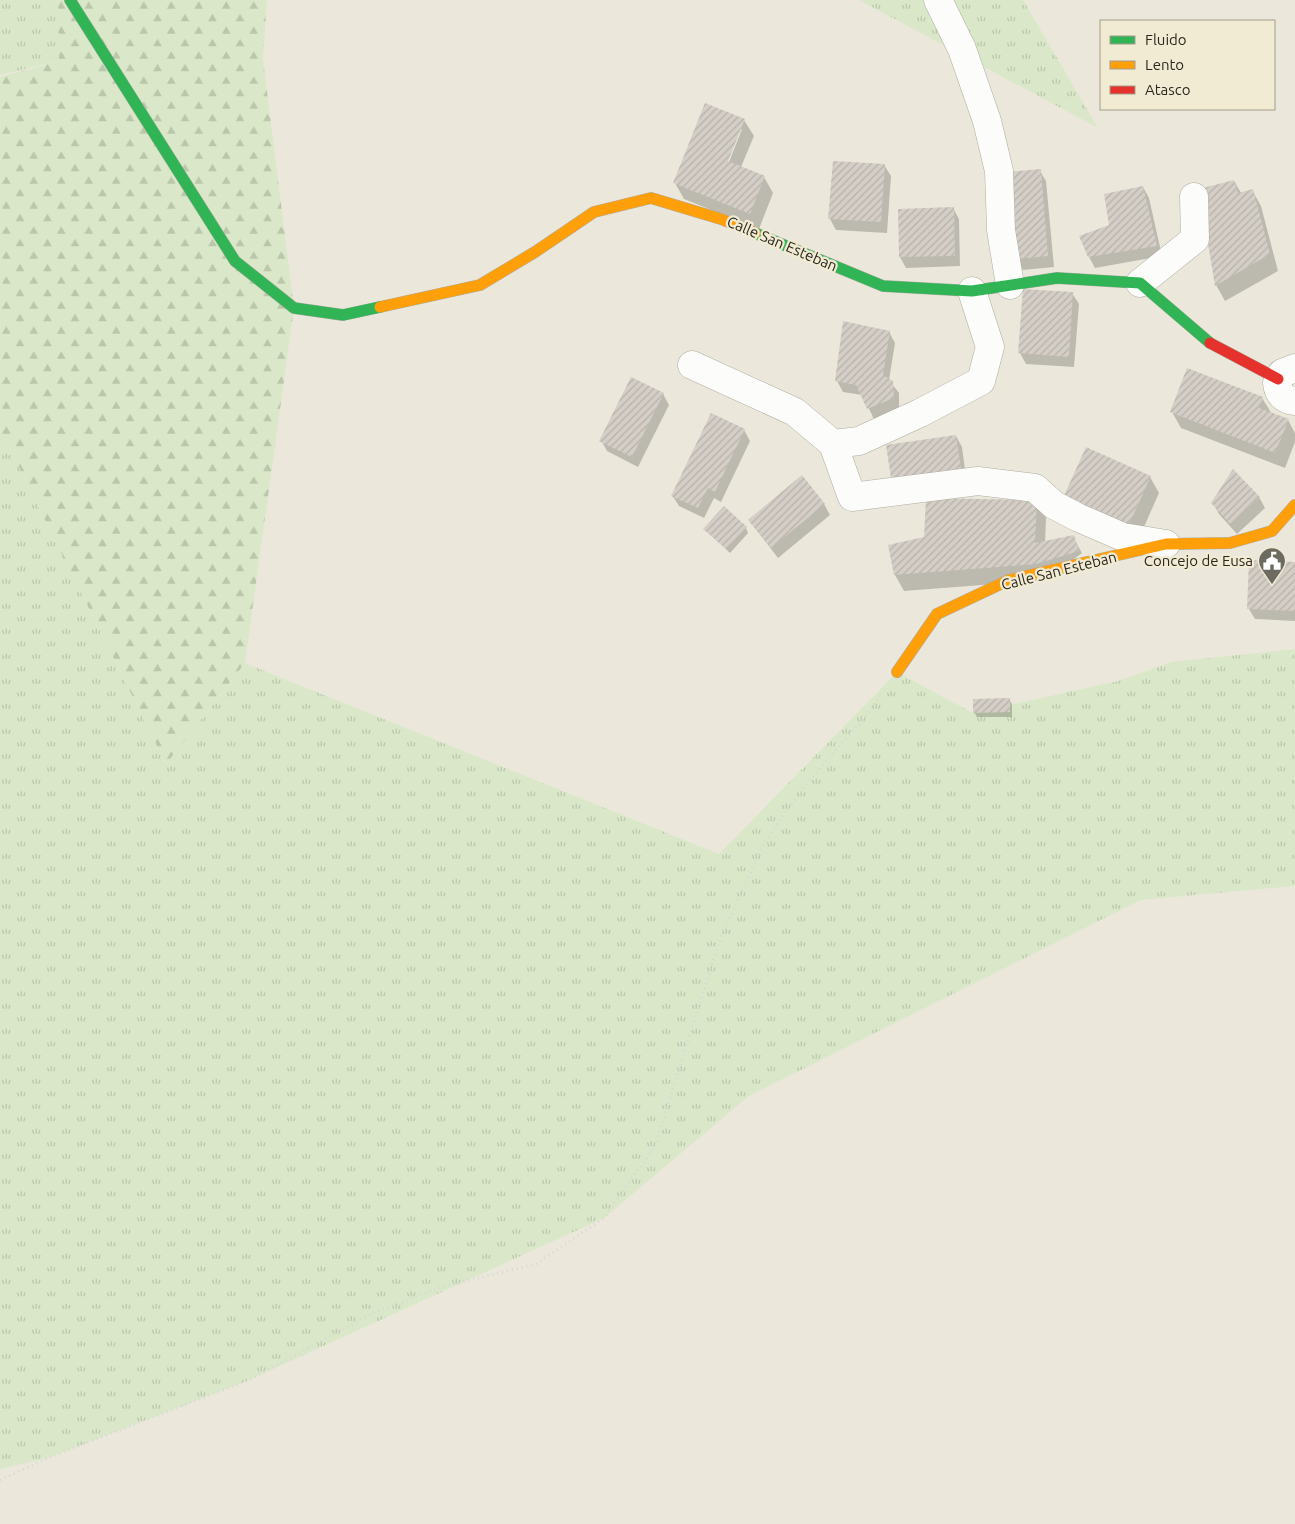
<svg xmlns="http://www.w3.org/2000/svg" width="1295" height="1524" font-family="Ubuntu,sans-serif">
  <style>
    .grass { fill: url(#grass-tufts) }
    .forest { fill: url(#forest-firs) }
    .shadow { fill: #0003; fill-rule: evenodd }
    .building { fill: url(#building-hatch) }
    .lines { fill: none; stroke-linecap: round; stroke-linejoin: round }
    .street-casing { stroke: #aeaca2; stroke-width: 29 }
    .fast-casing { stroke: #aeaca2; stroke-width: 12 }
    .slow-casing { stroke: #aeaca2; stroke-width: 12 }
    .jam-casing { stroke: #aeaca2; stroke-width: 12 }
    .path { stroke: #d8d7d3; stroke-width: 3; stroke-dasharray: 1 4; stroke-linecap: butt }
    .street { stroke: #fcfcfa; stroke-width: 28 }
    .fast { stroke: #30b455; stroke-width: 11 }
    .slow { stroke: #ff9f0a; stroke-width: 11 }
    .jam { stroke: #e5322d; stroke-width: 11 }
    .labels { text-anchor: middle; stroke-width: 4.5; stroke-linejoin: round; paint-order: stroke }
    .street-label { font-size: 15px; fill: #29271e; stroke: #f2ebd4 }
    .poi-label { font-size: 15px; fill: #29271e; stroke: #f2ebd4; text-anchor: end }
  </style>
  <defs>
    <pattern id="grass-tufts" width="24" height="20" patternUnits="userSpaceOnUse" patternTransform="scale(1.25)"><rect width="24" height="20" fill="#dae8c9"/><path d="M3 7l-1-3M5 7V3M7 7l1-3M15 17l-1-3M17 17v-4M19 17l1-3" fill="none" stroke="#bbc7ac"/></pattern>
    <pattern id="forest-firs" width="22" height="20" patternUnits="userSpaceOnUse" patternTransform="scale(1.25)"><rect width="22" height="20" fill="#dae8c9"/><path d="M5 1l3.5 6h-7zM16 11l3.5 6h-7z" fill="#bbc7ac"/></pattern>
    <pattern id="building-hatch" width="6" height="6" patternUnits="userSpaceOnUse" patternTransform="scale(1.25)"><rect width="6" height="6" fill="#d4cec6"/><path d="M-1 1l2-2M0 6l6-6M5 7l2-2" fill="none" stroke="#b6b1aa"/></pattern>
  </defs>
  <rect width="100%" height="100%" fill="#ebe8db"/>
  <!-- grass -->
  <path class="grass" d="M0,0h70l-11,61 -59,14z
    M859,0h164l75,128z
    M0,429l166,335 79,-101 474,191 178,-182 76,41 145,-32 53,-19 124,-13v237l-154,14 -392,196 -145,122 -355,162 -201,78 -48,11z"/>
  <!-- forest -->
  <path class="forest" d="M58,0h209l-4,59 31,249 -49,355 -79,101 -166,-335v-352l59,-16z"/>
  <!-- shadow -->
  <path class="shadow" d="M744,120l10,16 -13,31 23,10 9,16 -14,36 -75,-30 -9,-16zM740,129h2l-15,38 -2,-1z
    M884,165l7,11 -4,57 -51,-3 -6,-11z
    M1040,171l6,10 8,86 -31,3 -7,-11z
    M1234,181l7,12 11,-3 9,16 17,65 -53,30 -9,-16z
    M1143,187l6,11 13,58 -67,12 -6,-11 21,-31z
    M953,208l6,11 1,47 -54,2 -6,-11 -1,-47z
    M1072,293l7,11 -5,63 -48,-3 -6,-11z
    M889,332l6,11 -6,37 10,13v16l-25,10 -12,-24 -19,-3 -6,-11z
    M663,394l6,11 -31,62 -31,-16 -6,-11z
    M1262,398l10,16 16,6 7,13v9l-10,26 -104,-40 -9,-16z
    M744,430l6,11 -29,61 -7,-4 -10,20 -25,-12 -7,-11z
    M956,436l6,11 5,38 -79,-39z
    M1150,477l9,16 -23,52 -73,-45z
    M1259,497l6,11 -28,26 -18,-20 -6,-11z
    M1036,502l10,16 -1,25 28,-6 9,16 -36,27 -142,11 -9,-16z
    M824,504l6,11 -52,43 -29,-38z
    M746,528l2,5 -18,20 -25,-24z
    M1295,563v58l-40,-2 -6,-10z
    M1009,699l3,5v13h-35l-3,-5z"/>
  <!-- building -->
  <path class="building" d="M705,103l40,16 -17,42 37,15 -15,38 -77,-31z
    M833,161l52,3 -4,58 -53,-3z
    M1041,169l7,87 -33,3 -8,-87z
    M1234,180l4,13 15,-4 17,65 -55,32 -16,-97z
    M1143,186l14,60 -69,11 -9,-21 30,-11 -5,-31z
    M954,207l1,49 -56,1 -1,-48z
    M1023,289l50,3 -4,65 -51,-4z
    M843,321l47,10 -7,44 10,6 1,17 -27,11 -11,-24 -21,-4z
    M1187,368l76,29 -4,11 30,11 -14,34 -105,-41z
    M631,377l33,16 -32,64 -33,-16z
    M711,413l34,16 -30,63 -7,-4 -10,20 -27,-12z
    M956,435l6,40 -70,10 -6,-40z
    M1086,447l65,29 -24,53 -65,-29z
    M1233,469l27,28 -30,27 -19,-21z
    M802,475l23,29 -54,44 -23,-28z
    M926,498l111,2 -2,43 39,-8 5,16 -43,13 -142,11 -6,-30 36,-8z
    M724,506l23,21 -21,22 -23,-20z
    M1249,560l46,2v49l-48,-2z
    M1010,698v14l-37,1v-14z"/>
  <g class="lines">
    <!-- street casing -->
    <g class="street-casing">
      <path id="street" d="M938,0l24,49 25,72 12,50 2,59 9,55
        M1140,283l55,-44 -1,-42
        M692,365l103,47 38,32 26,-3 61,-28 61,-32 9,-34 -18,-56
        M1295,368l-13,5 -5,10c1,11 7,17 18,18
        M833,444l19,53 126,-16 57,7 19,17 25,13 44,19 43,7"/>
    </g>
    <!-- fast casing -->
    <g class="fast-casing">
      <path id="fast" d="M70,0l165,261 59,47 49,7 37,-8
        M755,233l128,53 89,5 85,-13 83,5 70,60"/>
    </g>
    <!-- slow casing -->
    <g class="slow-casing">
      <path id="slow" d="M380,307l100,-22 55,-33 59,-40 57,-14 70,21 34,14
        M897,672l40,-58 72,-34 157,-36 64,-1 42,-12 23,-26"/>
    </g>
    <!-- jam casing -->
    <g class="jam-casing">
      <path id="jam" d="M1210,343l68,36"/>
    </g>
    <!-- path -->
    <path class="path" d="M0,1480l48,-22 201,-78 122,-66 71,-27 94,-23 68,-46 51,-72 64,-204 46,-101 43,-59 54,-61 19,-26"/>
    <!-- street -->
    <use href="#street" class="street"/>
    <!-- fast -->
    <use href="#fast" class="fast"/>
    <!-- slow -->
    <use href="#slow" class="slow"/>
    <!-- jam -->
    <use href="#jam" class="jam"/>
  </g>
  <!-- icons -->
  <defs>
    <g id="civic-pin" transform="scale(1.4375)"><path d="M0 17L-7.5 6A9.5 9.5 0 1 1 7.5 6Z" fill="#6d6b60" stroke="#f2ebd4"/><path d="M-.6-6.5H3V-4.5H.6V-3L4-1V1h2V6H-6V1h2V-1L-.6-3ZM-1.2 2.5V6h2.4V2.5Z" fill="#fff"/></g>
  </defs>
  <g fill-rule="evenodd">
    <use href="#civic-pin" x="1272" y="561"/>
  </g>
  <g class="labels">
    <!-- street labels -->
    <g class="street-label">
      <text transform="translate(782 244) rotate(23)" y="5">Calle San Esteban</text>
      <text transform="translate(1059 571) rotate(-14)" y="5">Calle San Esteban</text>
    </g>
    <!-- poi labels -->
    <g class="poi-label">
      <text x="1253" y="566">Concejo de Eusa</text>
    </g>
  </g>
  <!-- legend -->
  <rect x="1100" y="20" width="175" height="90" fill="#f2ebd4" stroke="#a29d8b"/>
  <rect x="1110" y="36" width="25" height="8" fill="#30b455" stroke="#a29d8b"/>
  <text x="1145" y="45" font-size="15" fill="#29271e">Fluido</text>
  <rect x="1110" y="61" width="25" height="8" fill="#ff9f0a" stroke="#a29d8b"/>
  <text x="1145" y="70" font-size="15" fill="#29271e">Lento</text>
  <rect x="1110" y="86" width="25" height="8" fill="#e5322d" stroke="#a29d8b"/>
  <text x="1145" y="95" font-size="15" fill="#29271e">Atasco</text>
</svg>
